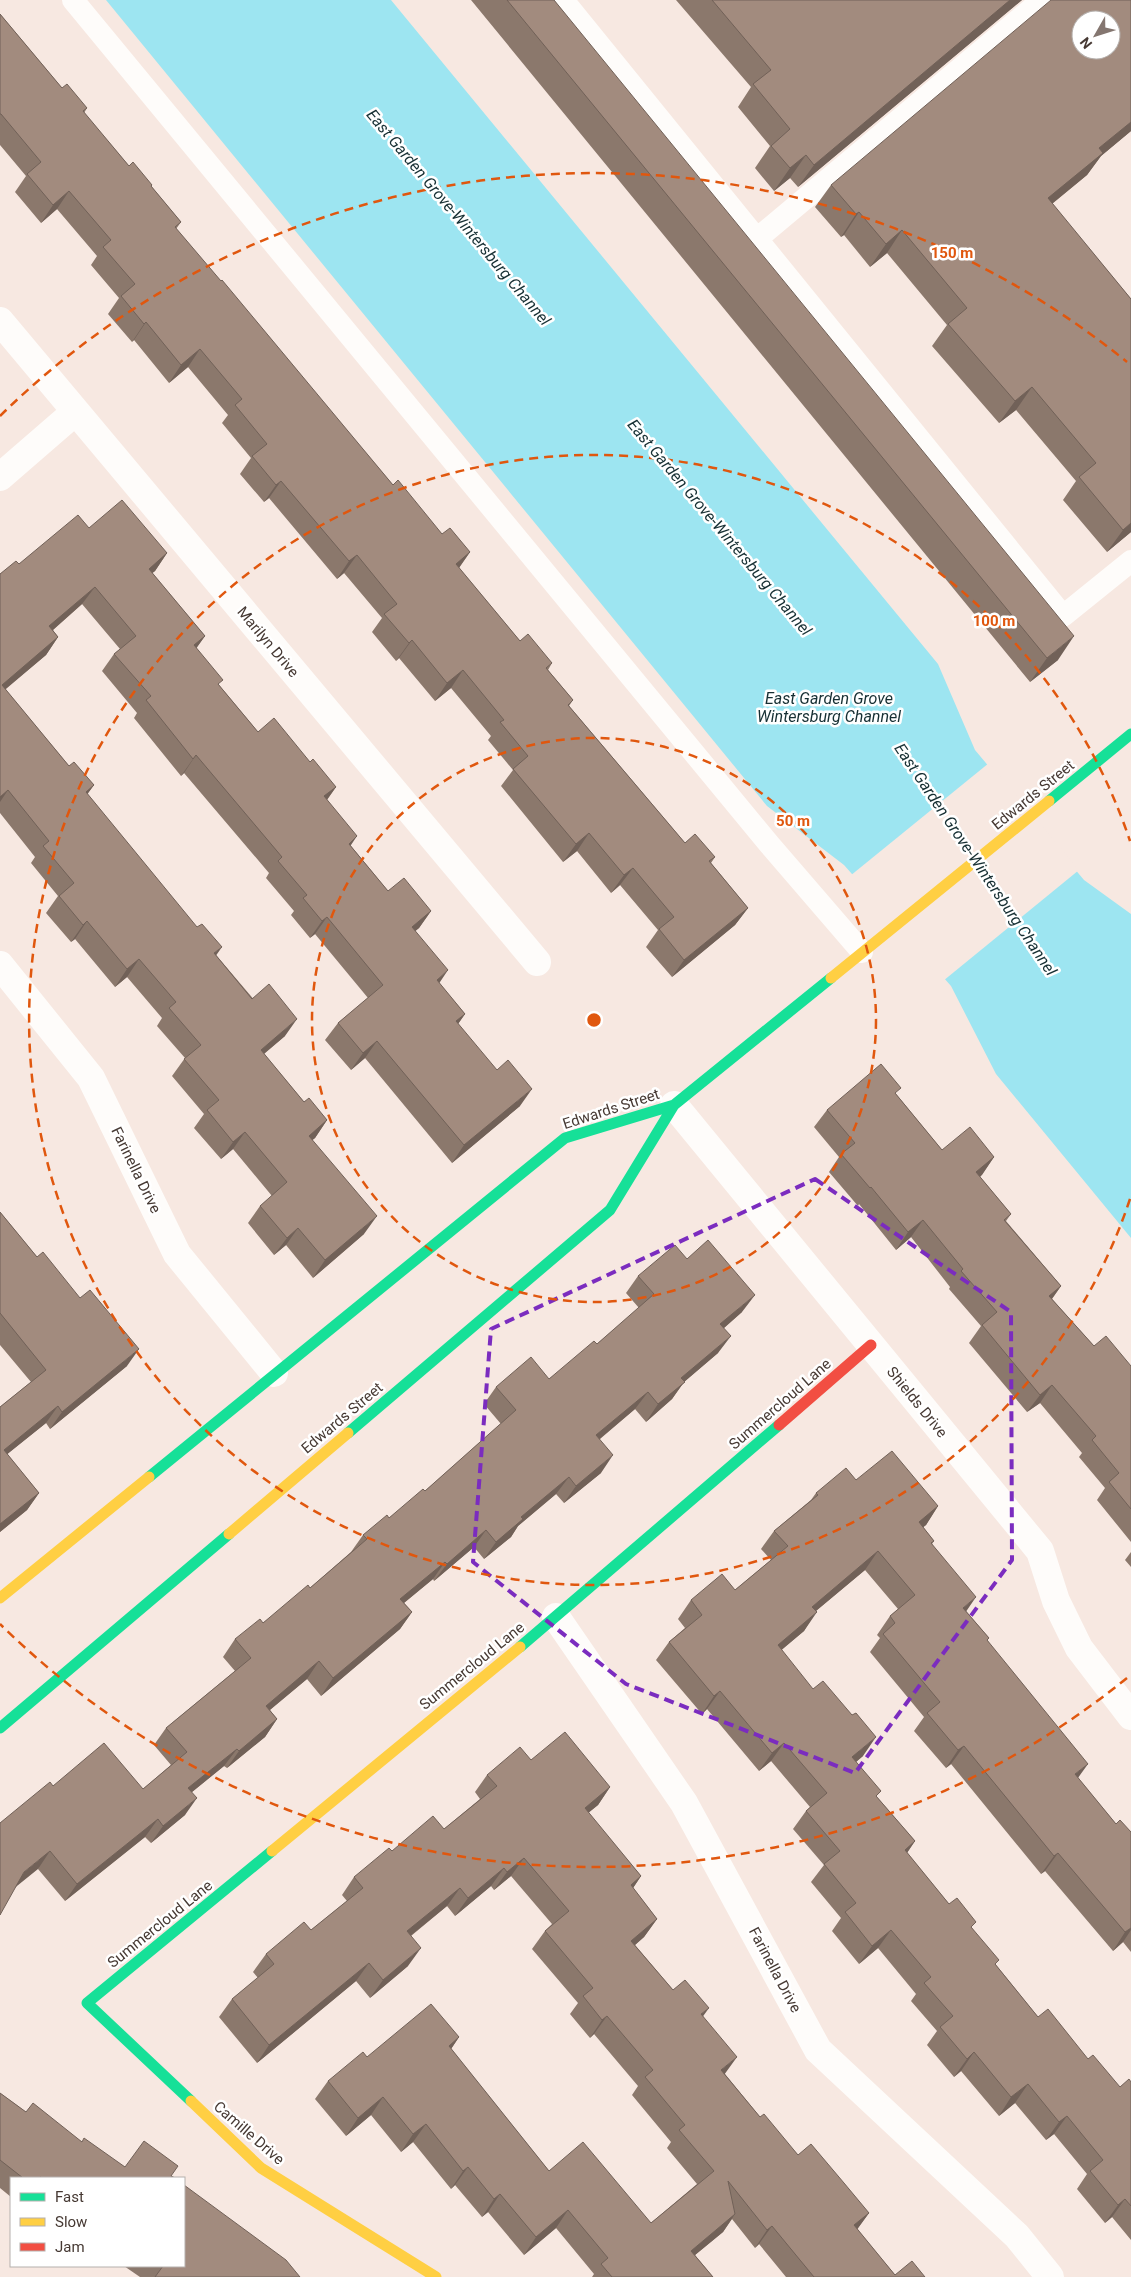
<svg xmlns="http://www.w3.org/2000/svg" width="1131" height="2277" font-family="Roboto,sans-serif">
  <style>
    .water { fill: #9de5f1 }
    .pier { fill: #f7e8e1 }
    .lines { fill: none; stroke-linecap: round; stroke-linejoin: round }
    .lane { stroke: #fefcfa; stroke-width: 22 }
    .street { stroke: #fefcfa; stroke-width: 28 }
    .fast { stroke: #16e098; stroke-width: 11 }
    .slow { stroke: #ffcf43; stroke-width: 11 }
    .jam { stroke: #f24e42; stroke-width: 11 }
    .wall { fill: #8b786c }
    .shaded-wall { fill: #716158 }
    .building { fill: #a28b7e; stroke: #716158; fill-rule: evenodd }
    .marked { fill: none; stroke: #7b2cbf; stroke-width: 4; stroke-dasharray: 10 6; stroke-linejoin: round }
    .ring { fill: none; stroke: #e0570e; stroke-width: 2.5; stroke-dasharray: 9 6 }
    .labels { text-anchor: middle; stroke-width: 5; stroke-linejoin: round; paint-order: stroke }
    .street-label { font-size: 15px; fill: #463933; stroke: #fff }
    .water-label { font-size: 16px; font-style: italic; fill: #162f33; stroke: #fff }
    .centre { fill: #e0570e; stroke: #fff; stroke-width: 2.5 }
    .ring-label { font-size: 15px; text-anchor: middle; font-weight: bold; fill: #e0570e; stroke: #fff; stroke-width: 5; stroke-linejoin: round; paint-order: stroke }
  </style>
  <rect width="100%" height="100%" fill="#f7e8e1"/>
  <!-- water -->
  <path class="water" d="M106,0h285l547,664 37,86 109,130 47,34v324l-135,-164 -45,-88 -107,-121 -77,-59z"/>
  <!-- pier -->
  <path class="pier" d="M989,763l90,107 -136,111 -93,-105z"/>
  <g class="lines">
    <!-- lane -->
    <path class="lane" d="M73,0l696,844 93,108
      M563,0l500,616 68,-55
      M758,238l284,-238"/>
    <!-- street -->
    <path class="street" d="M0,321l537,641
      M0,477l75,-65
      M0,965l91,113 86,176 97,119
      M674,1105l366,446 16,50 23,47 52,68
      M556,1617l128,186 134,247 199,186 33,41"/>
    <!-- fast -->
    <path class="fast" d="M1049,801l82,-67
      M348,1433l262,-223 64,-105 157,-127
      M149,1477l416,-339 109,-33
      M520,1647l259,-222
      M0,1728l229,-194
      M191,2101l-104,-98 185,-152"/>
    <!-- slow -->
    <path class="slow" d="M831,978l218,-177
      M229,1534l119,-101
      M0,1598l149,-121
      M272,1851l248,-204
      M191,2101l70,67 175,109"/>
    <!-- jam -->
    <path class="jam" d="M779,1425l92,-80"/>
  </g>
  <!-- wall -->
  <path class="wall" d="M471,0h83l504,660 -28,22z
    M676,0h346l-224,187 -8,-9 -16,13 -19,-23 15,-22 -32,-39 13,-20z
    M1131,0v131l-30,25 -14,19 -35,29 79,95v233l-24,20 -44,-52 13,-19 -60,-71 -17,13 -67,-77 15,-21 -60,-72 -17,14 -26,-32 -3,2 -26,-30 16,-22z
    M0,14l62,74 25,20 -3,5 45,53 22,20 30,36 -5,7 217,256 49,49 28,18 -11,16 61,73 32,22 -4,7 25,30 -4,6 116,137 30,14 -4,6 37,45 -13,17 -63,52 -26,-30 12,-17 -38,-45 -9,8 -34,-42 -14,11 -62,-76 12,-16 -25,-30 3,-4 -40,-48 -16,13 -36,-43 -3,3 -24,-29 10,-14 -38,-45 -7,6 -68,-81 -5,4 -24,-28 11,-16 -29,-35 6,-8 -40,-48 -19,16 -35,-43 -2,2 -24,-28 11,-16 -28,-33 6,-9 -40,-47 -16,14 -26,-31 11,-16 -26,-31z
    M89,528l78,25 -12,18 -3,2 53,63 -9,12 23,37 39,47 52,30 26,25 -9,13 24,46 37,45 43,20 -12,17 -4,3 24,52 26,31 -7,10 62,82 -68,57 -87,-105 -14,12 -26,-30 13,-17 30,-25 -53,-64 -5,4 -19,-23 3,-4 -28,-33 3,-5 -85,-100 -3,3 -47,-58 3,-5 -35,-42 12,-17 6,-5 -38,-45 -29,26 5,7 -12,18 -41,34 64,77 25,19 -7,9 129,161 69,81 -21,18 40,48 23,18 -12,18 -3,2 52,94 -51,44 -27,-33 -12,10 -26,-32 12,-17 12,-10 -39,-47 -12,10 -27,-31 10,-14 -32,-38 13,-18 -28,-32 5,-8 -35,-41 -12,10 -40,-48 -4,3 -25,-29 12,-17 -27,-33 4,-6 -35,-44v-239z
    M896,1094l46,56 52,7 -14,20 31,37 -5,7 55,65 -9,13 42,47 37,20v176l-34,-42 8,-12 -26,-31 3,-4 -42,-50 -13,9 -58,-69 12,-17 -32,-37 1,-2 -39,-50 -15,13 -37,-46 -1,2 -29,-34 10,-15 -25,-30 13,-17z
    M0,1212l127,154 -77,63 -4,-6 -39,31 32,39 -12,17 -27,22v-125l31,-25 -31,-37z
    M687,1259l55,53 -18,16 -6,25 -34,29 -12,17 -26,23 -11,-13 -35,30 1,34 -37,30 -8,-9 -38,32 -7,11 -27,22 -10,-12 -40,34 -1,-2 -29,24 8,9 -12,17 -79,67 -14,-17 -37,31 7,9 -12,18 -38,31 -3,-2 -32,26 -7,23 -34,28 -6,-6 -80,64 -27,-32 15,-83 90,3 28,-24 -17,-20 12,-17 69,-57 -12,-14 12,-18 28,-16 47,-35 41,-36 12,-17 26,-17 36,-27 76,-67 -17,-20 12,-17 53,-8 48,-35 42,-36 -13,-15 12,-17z
    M856,1480l82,26 -12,19 -3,2 11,14 -2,3 34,67 23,27 -2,2 91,138 38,46 15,8v120l-8,-10 -10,9 -68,-80 -4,3 -90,-110 -5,4 -32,-37 10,-14 -54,-65 10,-14 -3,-3 13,-19 8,-7 -33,-39 -49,41 -12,20 -23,19 82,106 -7,6 21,35 38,44 -8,12 42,51 23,24 24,37 42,52 82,70 11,-5v158l-19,-23 -7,6 -28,-34 10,-15 -33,-40 -8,6 -31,-37 -16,13 -38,-45 -7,6 -27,-32 10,-14 -26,-30 5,-7 -38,-46 -19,16 -27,-33 9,-13 -30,-36 13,-17 -31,-36 13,-18 4,-4 -39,-46 -12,10 -52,-62 -5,5 -46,-54 13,-18 16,-14 -7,-9 13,-19 44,-10 36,-30 -10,-11 13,-18 37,-31 5,-7z
    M1131,1552v15l-6,-7z
    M531,1760l79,27 -12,18 -10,8 53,63 -8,12 24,31 -13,18 -9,8 38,45 30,26 22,58 35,43 38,38 71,58 -12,16 38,46 30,2h-139l-27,-33 -4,4 -23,-29 -9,13 -28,23 18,22h-121l2,-3 -38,-46 -32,27 -36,-43 -6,5 -27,-32 -4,4 -38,-47 -12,10 -30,-37 -25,21 -31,-37 13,-18 39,-24 92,-20 -8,12 98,122 102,52 46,-39 -30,-36 4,-6 -39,-47 6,-9 -44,-52 -4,4 -20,-24 8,-11 -46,-54 13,-18 7,-7 -41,-48 -17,14 -3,-4 -36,30 -8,-10 -36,30 -3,30 -38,32 -14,-17 -99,82 -38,-46 13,-18 26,-21 -5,-6 13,-18 45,-24 36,-29 -5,-6 12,-18 38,-26 52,-22 36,-30 -5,-7 12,-17z
    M0,2093l26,19 56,30 43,25 47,9 3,2h-164v19l-11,-9z
    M124,2266h60l116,11h-160z"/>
  <!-- shaded-wall -->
  <path class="shaded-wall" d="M1010,0h12l-224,187 16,-22z
    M1131,122v9l-30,25 -14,19 -55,45 16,-22 51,-50z
    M806,155l-16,23 -16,13 16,-23z
    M69,191l-12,18 -16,14 12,-18z
    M859,212l-15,23 -3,2 15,-23z
    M902,230l-15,23 -17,14 16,-23z
    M146,322l-12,18 -2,2 12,-18z
    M200,349l-12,18 -19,16 12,-18z
    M1032,387l-16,23 -17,13 16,-22z
    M281,481l-12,17 -5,4 12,-17z
    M1131,523v9l-24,20 16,-22z
    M470,552l-12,17 -2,-5z
    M167,553l-12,18 -19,15 13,-17z
    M357,555l-13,18 -7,6 12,-18z
    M95,587l-13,17 -45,40 12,-18z
    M205,636l-12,17 1,-8z
    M1074,636l-16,24 -28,22 17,-24z
    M58,637l-12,18 -46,39 2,-9z
    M412,640l-13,18 -3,3 13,-18z
    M463,670l-12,18 -16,13 12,-18z
    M196,755l-12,18 -3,3 12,-17z
    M94,785l-13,18 5,-11z
    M336,787l-13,18 1,-9z
    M8,790l-8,12v-5z
    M589,833l-12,18 -14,11 13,-18z
    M357,836l-12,18 4,-10z
    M633,868l-13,17 -9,8 13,-18z
    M748,908l-13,17 -63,52 12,-17z
    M431,911l-12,17 -19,16 12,-17z
    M327,917l-12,17 -5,4 12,-17z
    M87,921l-12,18 -4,3 12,-17z
    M222,947l-12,17 4,-11z
    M139,959l-12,18 -12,10 12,-18z
    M448,970l-12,18 1,-8z
    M465,1014l-12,17 3,-10z
    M297,1019l-12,17 -37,31 13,-17z
    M377,1041l-12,17 -14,12 12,-17z
    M532,1089l-12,17 -68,57 12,-18z
    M327,1120l-12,18 -18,15 12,-17z
    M245,1132l-12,17 -12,10 12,-17z
    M994,1157l-12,18 -18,15 12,-18z
    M377,1216l-13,18 -51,44 12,-18z
    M923,1220l-12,17 -15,13 12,-18z
    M298,1228l-12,17 -12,10 13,-17z
    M1061,1286l-13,18 1,-8z
    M755,1295l-13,17 -34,30 12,-18z
    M731,1336l-13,17 -34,29 -12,17 -26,23 12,-18 23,-26z
    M139,1349l-12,17 -77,63 12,-17z
    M1052,1385l-12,18 -13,9 13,-17z
    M648,1392l-13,17 -51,43 12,-17z
    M58,1406l-12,17 -46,37 4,-10z
    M613,1455l-12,18 -37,30 12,-17z
    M569,1477l-13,17 -38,32 -7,11 -27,22 12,-17 25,-25z
    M39,1493l-12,17 -27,22v-8z
    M938,1506l-12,19 -20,16 13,-19z
    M486,1530l-12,17 -40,34 13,-17z
    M878,1551l-13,19 -66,55 13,-18z
    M445,1562l-12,17 -45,37 12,-17z
    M976,1597l-13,19v-8z
    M412,1612l-12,17 -79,67 12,-18z
    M817,1612l-13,19 -39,33 13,-19z
    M319,1661l-12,18 -53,44 12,-17z
    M720,1691l-13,18 -5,5 12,-18z
    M277,1719l-12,18 -38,31 12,-17z
    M876,1737l-13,19 -24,20 13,-19z
    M784,1743l-13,18 -12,10 13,-18z
    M964,1746l-13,18 -5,4 12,-18z
    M237,1749l-13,17 -48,39 12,-17z
    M1088,1764l-13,18v-8z
    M610,1787l-12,18 -26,21 13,-18z
    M197,1798l-12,17 -34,28 12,-17z
    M158,1819l-13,18 -80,64 12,-17z
    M915,1841l-13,19 3,-10z
    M50,1851l-12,18 -26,21 12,-18z
    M1058,1853l-13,18 -4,3 13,-18z
    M524,1858l-13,18 -17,14 13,-18z
    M504,1868l-13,18 -36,30 13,-18z
    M641,1876l-12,18 2,-9z
    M460,1888l-13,18 -53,43 13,-18z
    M657,1919l-13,18 -25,22 12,-18z
    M1131,1928v2l-8,12 -10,9 12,-19z
    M891,1930l-13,18 -19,16 13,-18z
    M421,1948l-13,18 -38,32 13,-18z
    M369,1963l-13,18 -99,82 12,-18z
    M709,2008l-13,18 5,-12z
    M607,2016l-13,18 -4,4 12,-18z
    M459,2037l-12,18 2,-9z
    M974,2052l-13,19 -7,6 13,-18z
    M737,2057l-13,18 -3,-5z
    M1028,2084l-13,19 -16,13 12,-19z
    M383,2097l-12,18 -25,21 12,-18z
    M1067,2116l-13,18 -8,6 13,-18z
    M426,2124l-13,18 -12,10 12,-18z
    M468,2167l-13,18 -4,4 12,-18z
    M500,2194l-12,18 -6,5 12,-18z
    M1125,2199l-13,18 -7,6 13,-18z
    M568,2210l-12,18 -32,27 12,-18z
    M869,2213l-13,18 -2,-6z
    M735,2214l-12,18 -45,37 13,-18z
    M772,2226l-13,18 -4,4 12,-18z"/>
  <!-- building -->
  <path class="building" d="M507,0h47l520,636 -27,22z
    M712,0h298l-196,165 -8,-10 -16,13 -19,-22 19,-17 -37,-45 18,-14z
    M1051,0h80v122l-32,26 4,5 -55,45 83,101v224l-8,7 -44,-53 17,-14 -64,-76 -17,14 -67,-77 19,-16 -65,-78 -16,14 -27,-32 -3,2 -25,-29zM1081,20h30v30h-30z
    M0,14l62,74 5,-4 20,24 -4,3 46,55 4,-4 19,23 -1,1 30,36 -6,5 46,54 1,-1 171,205 5,-5 44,54 8,-6 20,24 -14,12 64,77 8,-7 24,29 -6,5 27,32 -5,5 117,138 10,-9 20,23 -6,4 39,47 -64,52 -25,-31 15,-12 -41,-49 -9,7 -35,-42 -13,11 -63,-75 15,-13 -28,-34 4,-2 -41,-50 -16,13 -35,-43 -3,3 -25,-29 13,-10 -40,-49 -8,6 -68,-80 -5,4 -24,-29 15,-12 -32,-39 7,-6 -42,-50 -19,16 -35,-43 -2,2 -23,-28 14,-12 -32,-37 8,-7 -42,-49 -16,14 -26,-31 14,-12 -40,-48h-1z
    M122,500l45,53 -18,16 56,67 -11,9 29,35 -5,4 40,48 16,-14 36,44 3,-3 23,28 -12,9 33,40 -8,8 39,47 16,-13 27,33 -19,16 36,43 -11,10 28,34 -9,7 41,49 11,-10 24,29 -68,56 -87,-104 -14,12 -25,-30 45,-38 -56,-68 -5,4 -19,-23 4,-3 -29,-34 4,-4 -86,-102 -3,4 -47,-59 5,-4 -37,-42 22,-18 -41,-49 -46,39 9,11 -56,48 67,81 5,-4 20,23 -8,7 111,135 5,-3 20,23 -8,6 38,46 17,-15 28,35 -36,31 43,52 5,-4 18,22 -18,16 68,80 -52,44 -27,-32 -11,10 -27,-32 27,-24 -42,-50 -12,10 -26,-32 12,-10 -35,-41 17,-14 -32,-37 7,-6 -37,-43 -12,10 -40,-48 -4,4 -24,-29 15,-13 -31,-37 6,-5 -41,-51 -8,7v-223l16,-13 3,3 59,-49 11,13z
    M881,1064l20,24 -6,5 47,57 28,-23 24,30 -18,15 35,42 -7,6 57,66 -12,10 45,50 12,-10 25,30v143l-22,-27 10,-9 -27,-33 4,-4 -44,-51 -12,10 -58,-70 15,-13 -36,-41 2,-2 -40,-49 -15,12 -37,-45 -1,1 -29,-34 14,-11 -28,-33z
    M0,1212l37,45 6,-5 37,46 10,-8 49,59 -77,63 -4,-6 -54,44 35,43 -39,31v-117l46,-37 -46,-57z
    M708,1240l47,55 -35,29 11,12 -50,42 4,4 -27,22 -10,-12 -52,43 17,20 -37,31 -7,-9 -48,40 2,2 -27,23 -10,-12 -39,34 -2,-2 -45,37 12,13 -79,66 -14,-17 -53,45 11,13 -38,32 -2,-2 -49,39 9,10 -34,28 -5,-7 -81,65 -27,-33 -26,21 -24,43v-92l50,-41 3,4 51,-43 39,46 44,-37 -21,-24 85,-70 -16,-19 25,-20 3,4 45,-38 2,3 57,-49 -4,-4 24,-20 2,3 34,-29 2,2 91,-81 -20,-23 35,-30 18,22 45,-38 3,3 57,-50 -16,-18 37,-31 12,14z
    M892,1451l46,55 -19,16 15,19 -3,2 45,54 -13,11 26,30 -2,2 101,124 -13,10 41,50 4,-4 11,12v96l-6,4 -67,-79 -4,3 -90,-110 -6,4 -31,-37 13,-11 -57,-68 12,-11 -5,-7 25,-21 -37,-44 -66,56 5,5 -39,33 35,44 10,-8 29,34 4,-2 20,24 -24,20 29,34 -5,5 39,45 -10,9 44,54 8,-6 19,24 -5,5 28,33 -4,4 43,53 10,-8 40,50 5,-4 27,32 9,-8 2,3v124l-6,-7 -7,6 -28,-34 13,-11 -36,-44 -8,6 -31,-38 -17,13 -37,-45 -7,7 -27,-32 13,-11 -29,-33 7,-6 -40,-47 -19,16 -27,-34 11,-9 -32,-39 16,-13 -34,-40 21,-18 -43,-50 -12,10 -52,-62 -6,5 -45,-54 33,-27 -11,-15 31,-26 13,16 53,-44 -14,-15 44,-36 -2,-2 30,-25 10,12z
    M565,1732l45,55 -25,21 56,68 -10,9 26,34 -26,22 42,49 12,-10 24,28 -8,6 36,43 -16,13 39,47 4,-3 34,41 13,-11 33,39 25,30 -15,12 41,50 17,-14 13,16h-111l-42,-51 -5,4 -39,-49 7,33 -44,37 22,26h-101l-11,-13 7,-6 -40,-48 -32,27 -36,-43 -6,5 -26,-32 -5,4 -37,-47 -13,10 -30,-37 -25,21 -30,-37 35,-29 4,5 64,-53 28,33 -10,9 100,125 34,-29 68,81 63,-52 -35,-41 6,-5 -40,-48 8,-7 -46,-54 -5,4 -19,-24 10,-8 -48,-57 24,-20 -45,-53 -17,14 -3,-4 -36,30 -8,-10 -53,43 14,17 -38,32 -14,-17 -100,82 -37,-46 42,-35 -8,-10 38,-32 7,8 52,-42 -9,-11 35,-29 3,3 41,-35 11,13 53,-43 -10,-11 33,-28 11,13z
    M0,2093l26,19 7,-9 49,39 2,-4 41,29 19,-26 34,25 -7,10 4,2h-133l-2,-1 -1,1h-16l-23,-18z
    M184,2185l102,75 14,17h-145l8,-11h-1h22z"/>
  <!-- marked area -->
  <path class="marked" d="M815,1179l196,133 1,248 -157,213 -229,-89 -153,-122 18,-233z"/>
  <!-- distance rings -->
  <g class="ring">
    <circle cx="594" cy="1020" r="282"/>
    <path d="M1130 1199A565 565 0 1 1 1130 841"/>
    <path d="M1127 1678A847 847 0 0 1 0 1624M0 416A847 847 0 0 1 1127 362"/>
  </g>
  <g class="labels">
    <!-- street labels -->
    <g class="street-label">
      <text transform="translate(268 642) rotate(50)" y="5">Marilyn Drive</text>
      <text transform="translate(1033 795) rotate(-39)" y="5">Edwards Street</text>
      <text transform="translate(611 1109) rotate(-18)" y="5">Edwards Street</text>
      <text transform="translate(136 1170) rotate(64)" y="5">Farinella Drive</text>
      <text transform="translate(917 1402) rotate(51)" y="5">Shields Drive</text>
      <text transform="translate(780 1404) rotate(-41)" y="5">Summercloud Lane</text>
      <text transform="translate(342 1418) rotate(-40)" y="5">Edwards Street</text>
      <text transform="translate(472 1666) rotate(-39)" y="5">Summercloud Lane</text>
      <text transform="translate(160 1924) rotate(-39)" y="5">Summercloud Lane</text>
      <text transform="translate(775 1970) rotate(62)" y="5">Farinella Drive</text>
      <text transform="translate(249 2133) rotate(41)" y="5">Camille Drive</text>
    </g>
    <!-- water labels -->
    <g class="water-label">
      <text transform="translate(459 217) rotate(50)" y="6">East Garden Grove-Wintersburg Channel</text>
      <text transform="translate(720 527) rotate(50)" y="6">East Garden Grove-Wintersburg Channel</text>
      <text x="829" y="704">East Garden Grove<tspan x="829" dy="18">Wintersburg Channel</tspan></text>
      <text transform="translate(976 859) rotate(56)" y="6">East Garden Grove-Wintersburg Channel</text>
    </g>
  </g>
  <circle cx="594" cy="1020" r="8" class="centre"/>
  <g class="ring-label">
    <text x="952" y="258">150 m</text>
    <text x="994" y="626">100 m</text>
    <text x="793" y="826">50 m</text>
  </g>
  <!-- legend -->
  <rect x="10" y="2177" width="175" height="90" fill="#ffffff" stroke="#b5b0ad"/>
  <rect x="20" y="2193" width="25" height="8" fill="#16e098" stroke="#b5b0ad"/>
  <text x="55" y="2202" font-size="15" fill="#463933">Fast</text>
  <rect x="20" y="2218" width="25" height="8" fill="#ffcf43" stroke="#b5b0ad"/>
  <text x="55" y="2227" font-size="15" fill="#463933">Slow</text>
  <rect x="20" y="2243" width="25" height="8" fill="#f24e42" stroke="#b5b0ad"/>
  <text x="55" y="2252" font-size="15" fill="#463933">Jam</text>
  <!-- north arrow -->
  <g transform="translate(1096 35) rotate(231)"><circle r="24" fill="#ffffff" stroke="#b5b0ad"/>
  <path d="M0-4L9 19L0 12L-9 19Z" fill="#847670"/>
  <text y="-8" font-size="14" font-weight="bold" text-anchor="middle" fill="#463933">N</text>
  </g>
</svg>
